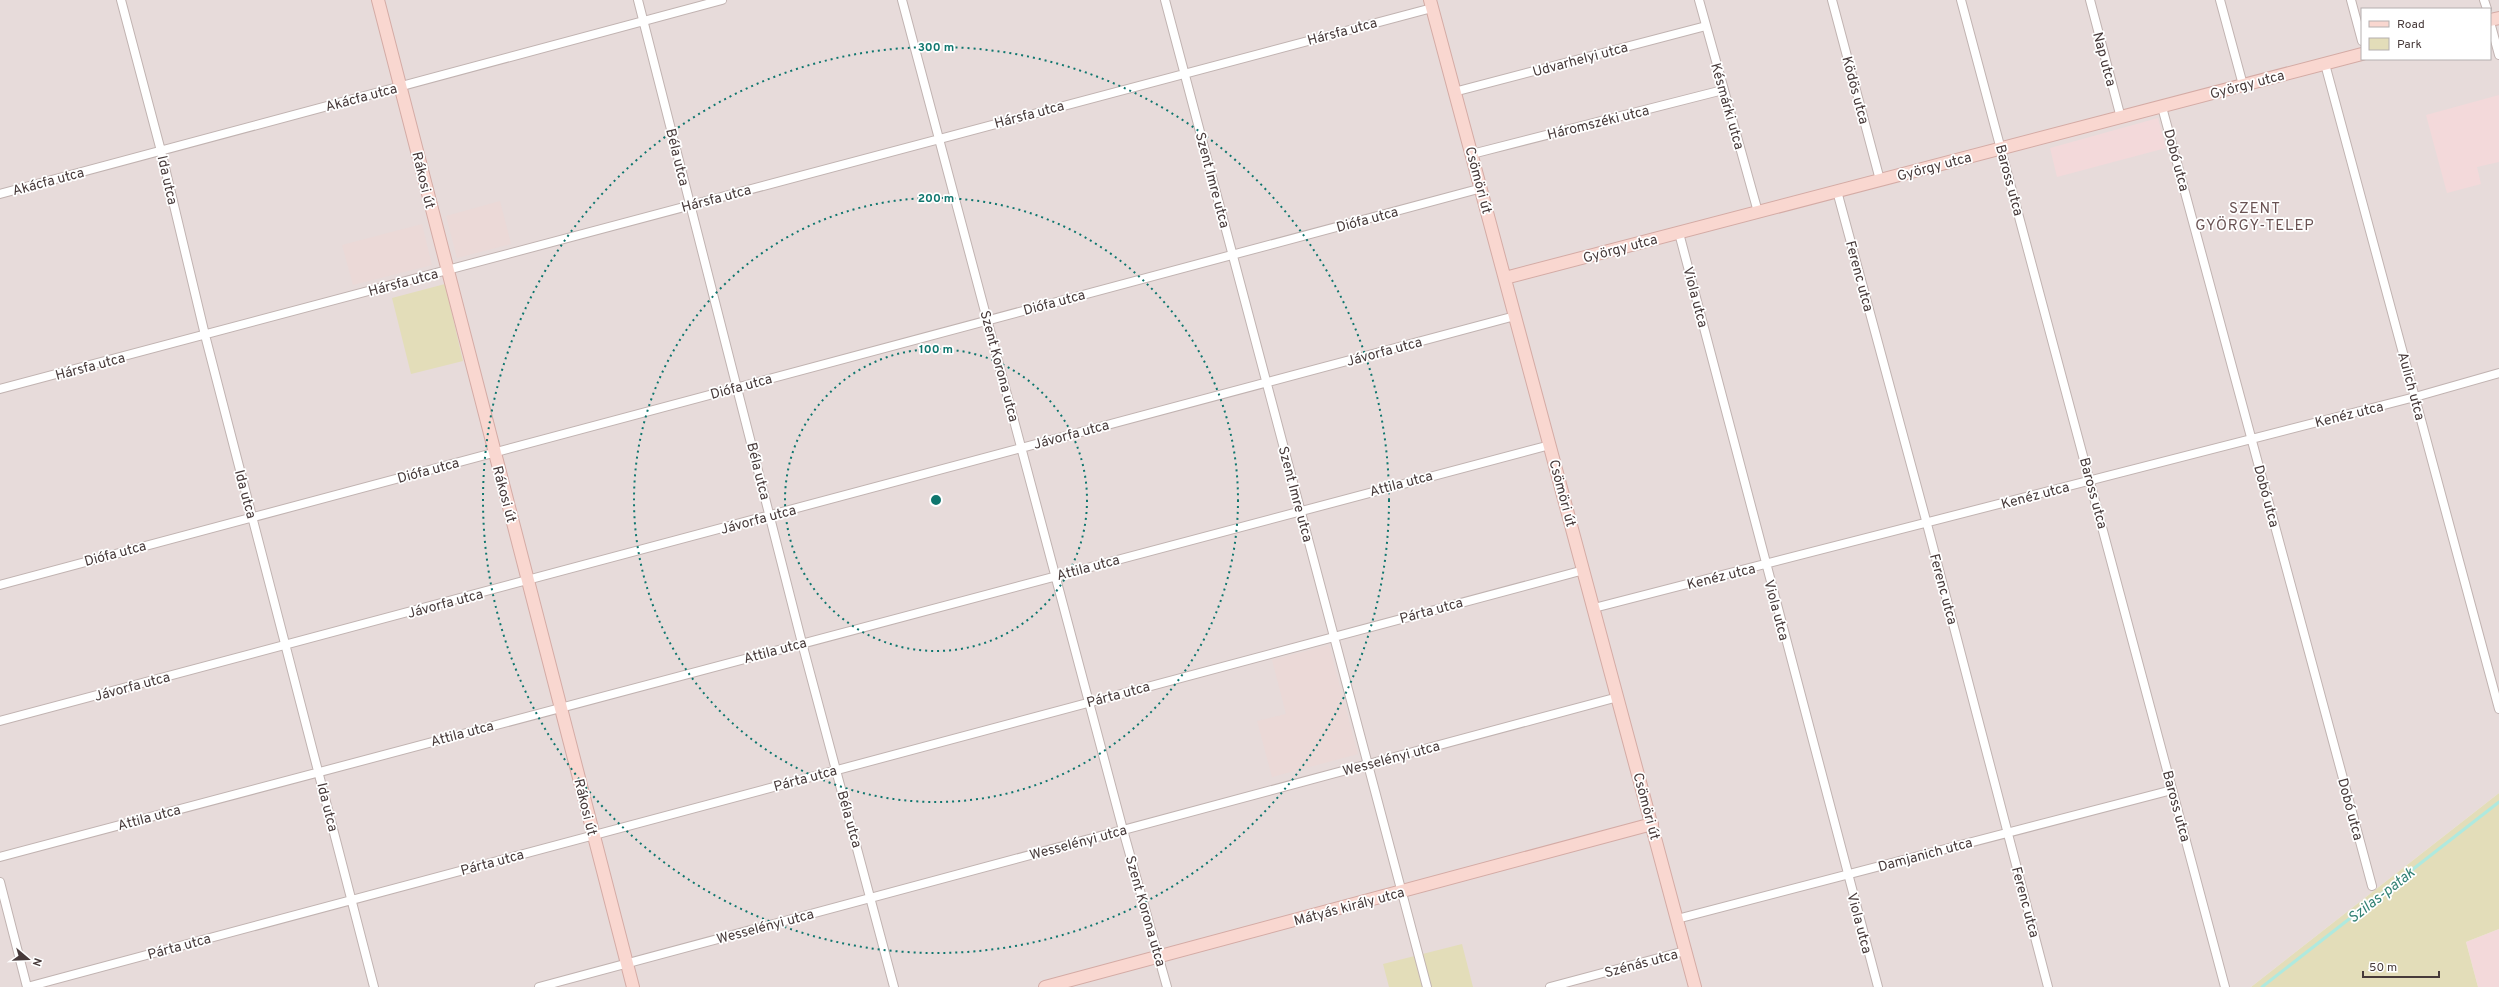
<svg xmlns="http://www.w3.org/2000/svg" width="2499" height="987" font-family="Overpass,sans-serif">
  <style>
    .residential { fill: #e7dbda; fill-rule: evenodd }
    .commercial { fill: #f3d9da }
    .education { fill: #ebd9d7 }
    .green { fill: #e3ddb9 }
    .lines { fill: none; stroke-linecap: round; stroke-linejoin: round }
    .stream { stroke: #afe9de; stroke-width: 3 }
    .street-casing { stroke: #c1b3b1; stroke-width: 10 }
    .secondary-casing { stroke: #d4aba5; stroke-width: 14 }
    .street { stroke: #fff; stroke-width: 8 }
    .secondary { stroke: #f9d7d0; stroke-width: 12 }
    .ring { fill: none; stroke: #0f766e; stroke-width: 2; stroke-dasharray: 2 4 }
    .labels { text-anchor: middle; stroke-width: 3.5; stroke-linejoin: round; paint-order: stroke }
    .street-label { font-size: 14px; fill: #473a3a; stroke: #fff }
    .neighbourhood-label { font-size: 15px; letter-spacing: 1px; fill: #695252; stroke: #fff }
    .water-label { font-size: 15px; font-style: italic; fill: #338275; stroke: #fff }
    .centre { fill: #0f766e; stroke: #fff; stroke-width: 2 }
    .ring-label { font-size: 12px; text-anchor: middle; font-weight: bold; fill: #0f766e; stroke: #fff; stroke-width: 3.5; stroke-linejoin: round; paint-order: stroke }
  </style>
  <rect width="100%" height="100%" fill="#f4eceb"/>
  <!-- residential -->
  <path class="residential" d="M0,0h2499v793l-248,194h-2251zM2362,9h128v50h-128z"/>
  <!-- commercial -->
  <path class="commercial" d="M2499,95v67l-22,5 4,17 -34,9 -21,-78z
    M2158,118l8,30 -109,29 -7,-29z
    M2499,929v58h-21l-12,-45z"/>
  <!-- education -->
  <path class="education" d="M500,201l11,43 -54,14 -11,-42z
    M422,224l10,41 -79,20 -11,-40z
    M1329,645l29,109 -86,23 -15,-56 29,-7 -14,-54z"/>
  <!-- green -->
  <path class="green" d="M445,284l18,77 -52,13 -19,-76z
    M2499,793v136l-33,13 12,45h-227z
    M1462,944l11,43h-84l-6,-23z"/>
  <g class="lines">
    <!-- stream -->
    <path class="stream" d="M2262,987l237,-185"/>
    <!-- street casing -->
    <g class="street-casing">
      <path id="street" d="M121,0l40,151 44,184 169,652
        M638,0l164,643 92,344
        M902,0l221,830 44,157
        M1165,0l262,987
        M1699,0l59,212
        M1832,0l48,180
        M1961,0l264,987
        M2090,0l31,118
        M2220,0l23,85
        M2351,0l11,41
        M2484,0l3,9
        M2490,22l9,33
        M2325,64l174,645
        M1454,92l252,-66
        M2162,107l210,779
        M1472,154l251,-64
        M1837,191l90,333 121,463
        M0,194l722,-194
        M1679,233l199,754
        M0,389l1432,-381
        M0,585l1482,-397
        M1594,608l821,-211 84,-24
        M0,721l1515,-405
        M0,857l1550,-412
        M0,882l27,105
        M1677,919l495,-129
        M27,987l1557,-417
        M539,987l1079,-290
        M1550,987l135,-36"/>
    </g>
    <!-- secondary casing -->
    <g class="secondary-casing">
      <path id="secondary" d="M378,0l255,987
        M1430,0l265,987
        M2490,20l9,-2
        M1505,278l857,-224
        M1045,987l607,-163"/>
    </g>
    <!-- street -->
    <use href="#street" class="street"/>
    <!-- secondary -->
    <use href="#secondary" class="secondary"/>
  </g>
  <!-- distance rings -->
  <g class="ring">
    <circle cx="936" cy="500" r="151"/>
    <circle cx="936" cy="500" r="302"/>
    <circle cx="936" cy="500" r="453"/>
  </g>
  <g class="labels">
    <!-- street labels -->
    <g class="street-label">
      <text transform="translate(1342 31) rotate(-15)" y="5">Hársfa utca</text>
      <text transform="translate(1580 59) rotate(-15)" y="5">Udvarhelyi utca</text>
      <text transform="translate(2105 59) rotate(75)" y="5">Nap utca</text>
      <text transform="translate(2247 84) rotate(-15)" y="5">György utca</text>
      <text transform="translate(1856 90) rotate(75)" y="5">Ködös utca</text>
      <text transform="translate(361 97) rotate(-15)" y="5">Akácfa utca</text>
      <text transform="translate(1728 106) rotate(74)" y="5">Késmárki utca</text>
      <text transform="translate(1029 114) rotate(-15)" y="5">Hársfa utca</text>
      <text transform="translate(1598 122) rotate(-14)" y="5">Háromszéki utca</text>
      <text transform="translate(678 157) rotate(76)" y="5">Béla utca</text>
      <text transform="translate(2177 160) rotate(75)" y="5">Dobó utca</text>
      <text transform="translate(1934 166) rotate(-15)" y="5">György utca</text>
      <text transform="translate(168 180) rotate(77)" y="5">Ida utca</text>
      <text transform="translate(424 180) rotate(76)" y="5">Rákosi út</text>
      <text transform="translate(1213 180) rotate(75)" y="5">Szent Imre utca</text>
      <text transform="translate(1479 180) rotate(75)" y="5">Csömöri út</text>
      <text transform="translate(2010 180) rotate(75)" y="5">Baross utca</text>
      <text transform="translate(48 181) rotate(-15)" y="5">Akácfa utca</text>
      <text transform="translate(716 198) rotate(-15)" y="5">Hársfa utca</text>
      <text transform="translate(1367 219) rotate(-15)" y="5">Diófa utca</text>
      <text transform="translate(1620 248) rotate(-15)" y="5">György utca</text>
      <text transform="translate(1860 276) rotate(75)" y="5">Ferenc utca</text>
      <text transform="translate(403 282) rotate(-15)" y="5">Hársfa utca</text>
      <text transform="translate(1696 297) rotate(75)" y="5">Viola utca</text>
      <text transform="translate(1054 302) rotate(-15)" y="5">Diófa utca</text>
      <text transform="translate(1384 351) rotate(-15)" y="5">Jávorfa utca</text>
      <text transform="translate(90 366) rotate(-15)" y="5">Hársfa utca</text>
      <text transform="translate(1000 366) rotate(75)" y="5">Szent Korona utca</text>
      <text transform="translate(741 386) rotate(-15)" y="5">Diófa utca</text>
      <text transform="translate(2412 386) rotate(75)" y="5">Aulich utca</text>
      <text transform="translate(2349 414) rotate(-14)" y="5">Kenéz utca</text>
      <text transform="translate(1071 434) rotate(-15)" y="5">Jávorfa utca</text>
      <text transform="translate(428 470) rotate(-15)" y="5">Diófa utca</text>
      <text transform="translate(759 471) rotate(76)" y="5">Béla utca</text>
      <text transform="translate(1401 483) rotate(-15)" y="5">Attila utca</text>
      <text transform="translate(1563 493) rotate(75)" y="5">Csömöri út</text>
      <text transform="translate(2094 493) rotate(75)" y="5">Baross utca</text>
      <text transform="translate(246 494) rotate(75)" y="5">Ida utca</text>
      <text transform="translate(505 494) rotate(75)" y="5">Rákosi út</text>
      <text transform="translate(1296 494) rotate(75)" y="5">Szent Imre utca</text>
      <text transform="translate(2035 495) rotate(-15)" y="5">Kenéz utca</text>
      <text transform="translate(2267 496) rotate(75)" y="5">Dobó utca</text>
      <text transform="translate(758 519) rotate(-15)" y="5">Jávorfa utca</text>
      <text transform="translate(115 553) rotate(-15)" y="5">Diófa utca</text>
      <text transform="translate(1088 567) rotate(-15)" y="5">Attila utca</text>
      <text transform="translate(1721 576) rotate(-14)" y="5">Kenéz utca</text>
      <text transform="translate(1944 589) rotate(75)" y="5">Ferenc utca</text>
      <text transform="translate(445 603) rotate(-15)" y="5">Jávorfa utca</text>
      <text transform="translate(1431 610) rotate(-15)" y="5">Párta utca</text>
      <text transform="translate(1777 610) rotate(75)" y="5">Viola utca</text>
      <text transform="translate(775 650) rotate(-15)" y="5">Attila utca</text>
      <text transform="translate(132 686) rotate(-15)" y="5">Jávorfa utca</text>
      <text transform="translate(1118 694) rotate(-15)" y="5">Párta utca</text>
      <text transform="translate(462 733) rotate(-15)" y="5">Attila utca</text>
      <text transform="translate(1391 758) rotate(-15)" y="5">Wesselényi utca</text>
      <text transform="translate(805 778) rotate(-15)" y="5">Párta utca</text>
      <text transform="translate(1647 806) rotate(75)" y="5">Csömöri út</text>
      <text transform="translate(2177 806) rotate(75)" y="5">Baross utca</text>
      <text transform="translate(328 807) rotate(76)" y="5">Ida utca</text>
      <text transform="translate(586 807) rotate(76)" y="5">Rákosi út</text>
      <text transform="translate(2351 809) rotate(75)" y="5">Dobó utca</text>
      <text transform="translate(149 817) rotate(-15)" y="5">Attila utca</text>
      <text transform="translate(850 819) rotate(74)" y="5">Béla utca</text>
      <text transform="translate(1078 842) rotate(-15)" y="5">Wesselényi utca</text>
      <text transform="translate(1925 854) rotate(-15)" y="5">Damjanich utca</text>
      <text transform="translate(492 862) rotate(-15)" y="5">Párta utca</text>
      <text transform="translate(2026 902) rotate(75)" y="5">Ferenc utca</text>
      <text transform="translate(1349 906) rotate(-15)" y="5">Mátyás király utca</text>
      <text transform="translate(1146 911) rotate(74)" y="5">Szent Korona utca</text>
      <text transform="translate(1860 923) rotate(75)" y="5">Viola utca</text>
      <text transform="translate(765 926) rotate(-15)" y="5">Wesselényi utca</text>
      <text transform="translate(179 946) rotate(-15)" y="5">Párta utca</text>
      <text transform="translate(1641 963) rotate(-15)" y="5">Szénás utca</text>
    </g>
    <!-- neighbourhood labels -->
    <g class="neighbourhood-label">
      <text x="2255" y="213">SZENT<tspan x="2255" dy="17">GYÖRGY-TELEP</tspan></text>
    </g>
    <!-- water labels -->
    <g class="water-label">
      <text transform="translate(2381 895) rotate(-38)" y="5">Szilas-patak</text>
    </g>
  </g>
  <circle cx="936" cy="500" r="6" class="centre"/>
  <g class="ring-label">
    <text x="936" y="51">300 m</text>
    <text x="936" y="202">200 m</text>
    <text x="936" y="353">100 m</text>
  </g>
  <!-- legend -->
  <rect x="2361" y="8" width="130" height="52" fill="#ffffff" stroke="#b5b0b0"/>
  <rect x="2369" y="21" width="20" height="6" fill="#f9d7d0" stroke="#b5b0b0"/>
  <text x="2397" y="28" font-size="12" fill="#473a3a">Road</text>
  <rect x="2369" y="38" width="20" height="12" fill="#e3ddb9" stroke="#b5b0b0"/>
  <text x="2397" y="48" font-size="12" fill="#473a3a">Park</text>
  <!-- north arrow -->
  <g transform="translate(28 959) rotate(109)" stroke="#ffffff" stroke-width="3" paint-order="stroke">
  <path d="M0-3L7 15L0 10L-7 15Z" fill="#473a3a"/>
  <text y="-6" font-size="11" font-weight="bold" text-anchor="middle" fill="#473a3a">N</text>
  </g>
  <!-- scale -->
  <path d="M2363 971v6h76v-6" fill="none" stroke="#473a3a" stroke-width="2"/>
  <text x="2369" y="971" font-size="12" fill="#473a3a" stroke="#ffffff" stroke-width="3" paint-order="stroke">50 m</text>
</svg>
